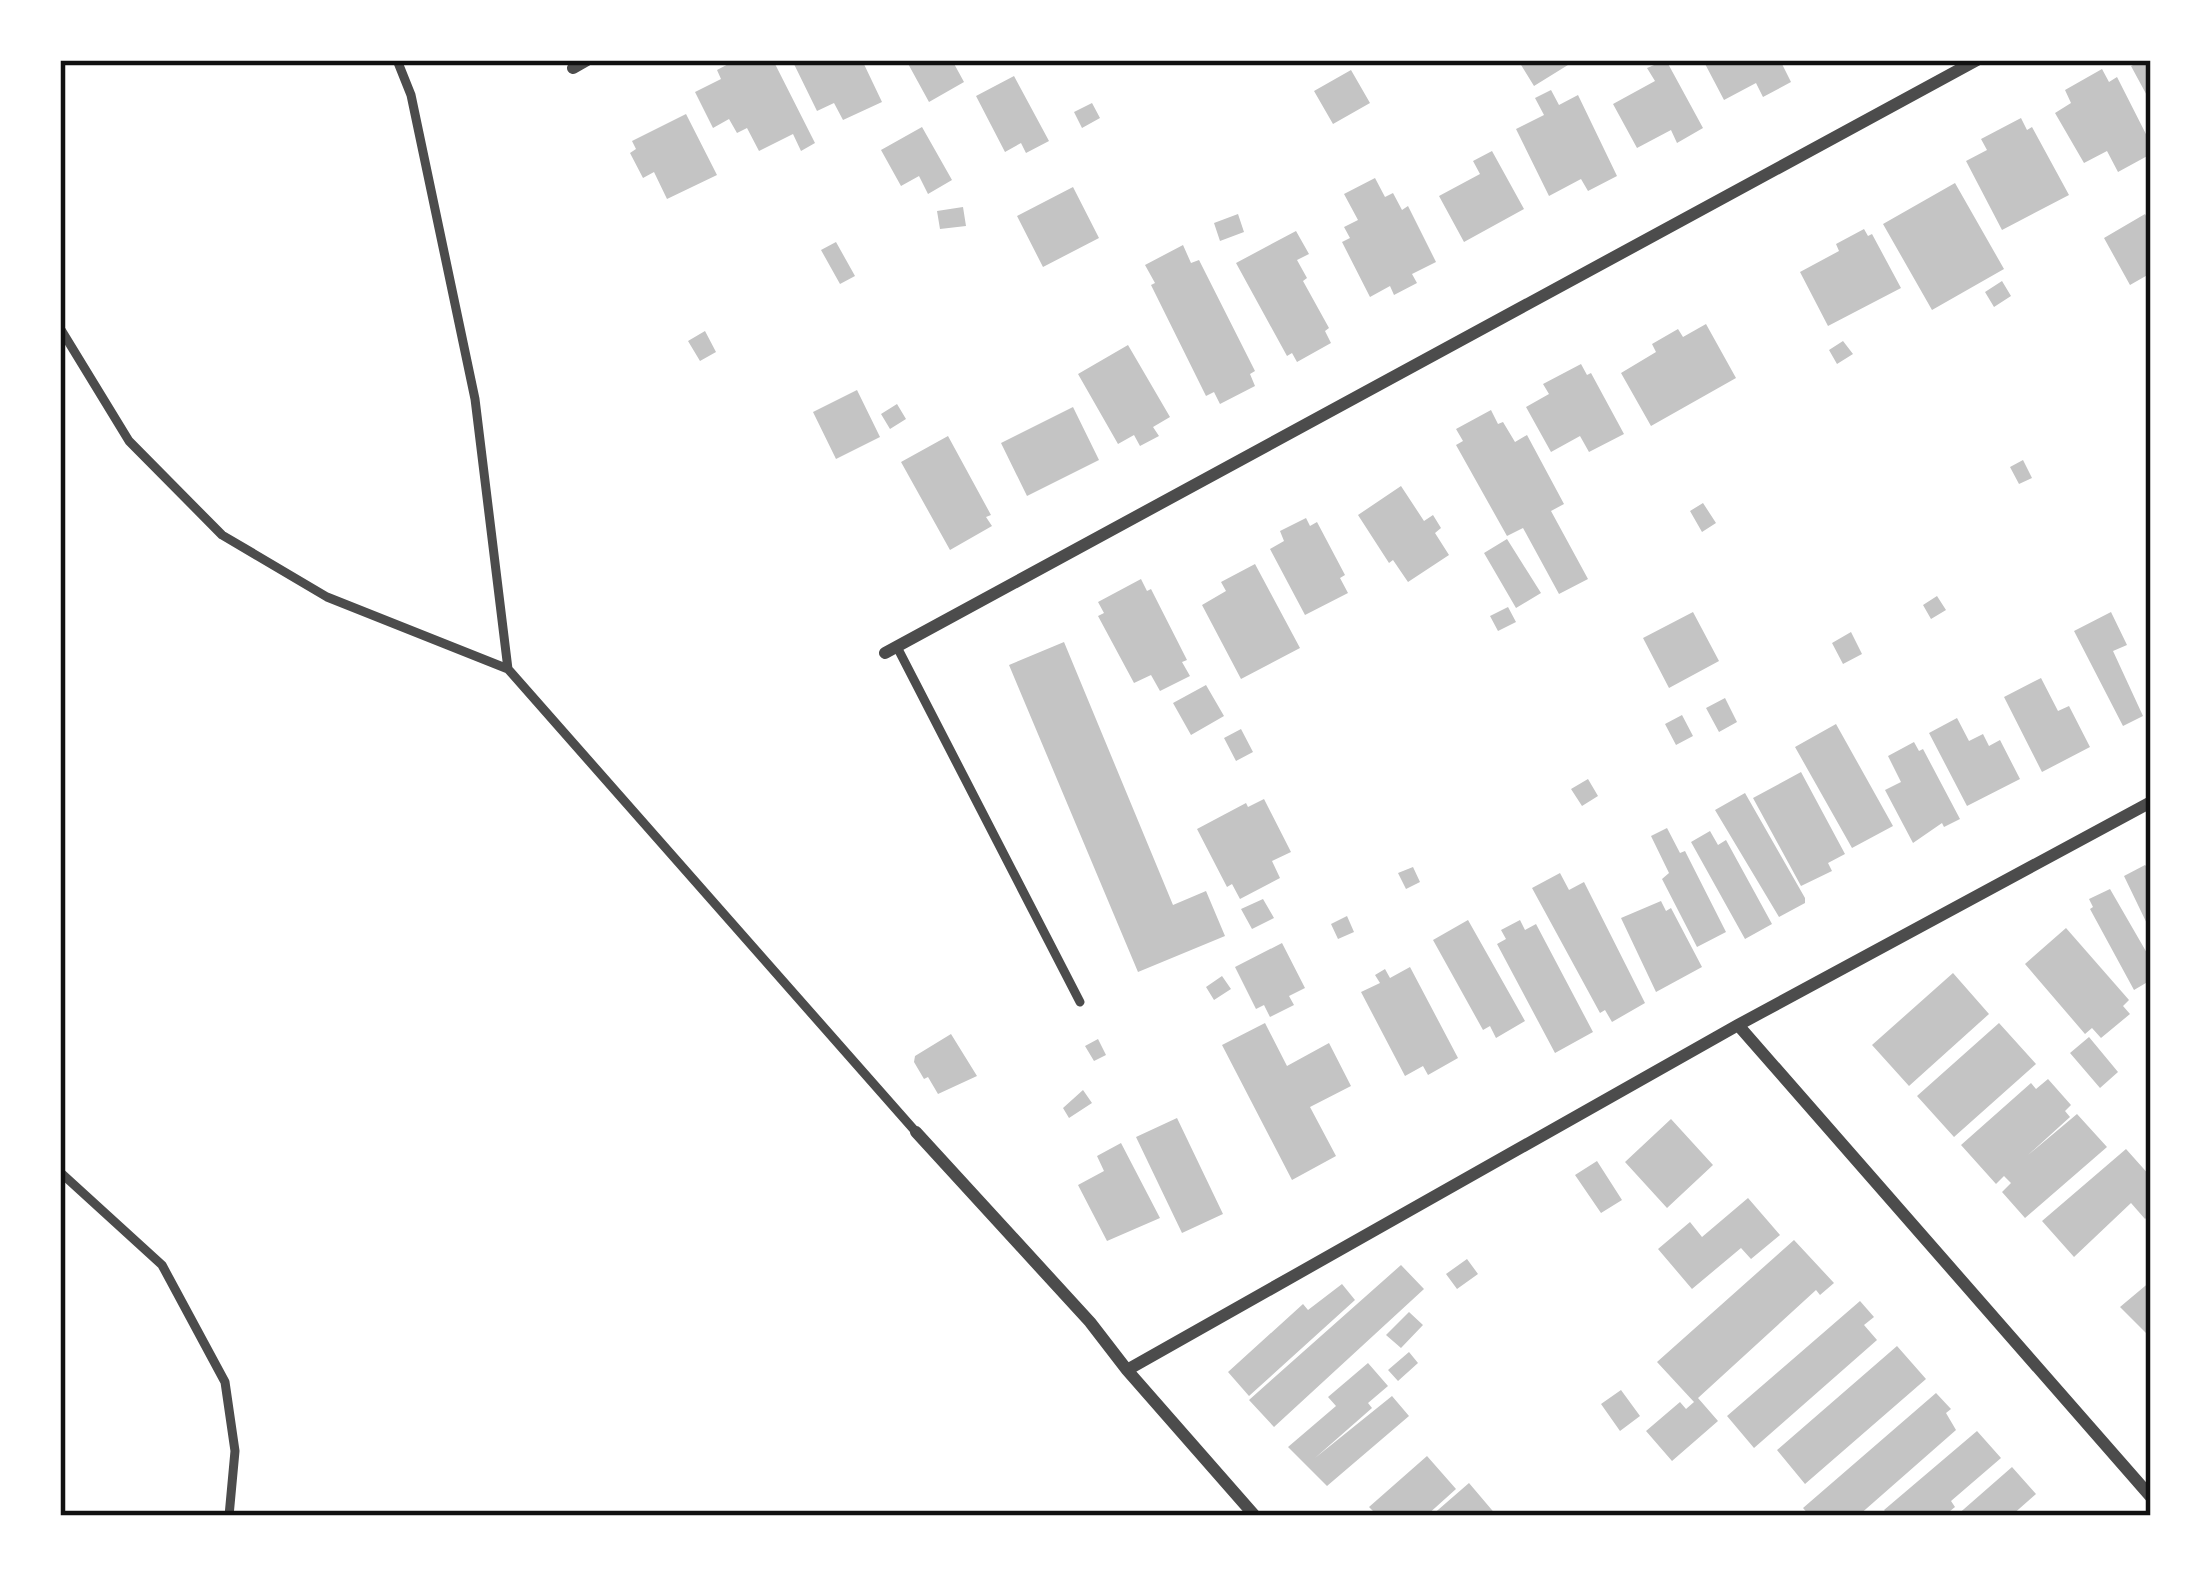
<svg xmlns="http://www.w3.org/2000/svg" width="2211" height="1576" font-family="Karla,sans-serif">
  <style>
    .building { fill: #c4c4c4 }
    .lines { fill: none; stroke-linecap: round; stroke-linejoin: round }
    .service { stroke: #4c4c4c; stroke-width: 9 }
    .minor { stroke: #4c4c4c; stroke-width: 12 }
    .neatline { fill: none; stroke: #111; stroke-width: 4.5 }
  </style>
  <rect width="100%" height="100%" fill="#fff"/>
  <!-- building -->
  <path class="building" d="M736,60h37l42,83 -14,8 -8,-17 -34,17 -12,-23 -10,5 -8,-14 -16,9 -18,-36 26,-13 -4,-9z
    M792,60h70l20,42 -39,18 -9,-17 -17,8z
    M906,60h46l12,22 -35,20z
    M1518,60h58l-42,26z
    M1666,60l37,68 -26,15 -6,-13 -34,18 -24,-44 42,-23 -8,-13z
    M1703,60h77l11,22 -28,15 -7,-14 -32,17z
    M2133,60h18v43l-20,-37 4,-2z
    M2102,69l7,13 8,-5 34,67v10l-33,18 -11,-21 -23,12 -29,-50 16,-10 -6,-13z
    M1351,70l19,33 -37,21 -19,-33z
    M1014,76l35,65 -23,12 -5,-10 -16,9 -29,-56z
    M1551,90l8,15 19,-10 39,81 -29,15 -7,-12 -32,17 -33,-67 28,-14 -9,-17z
    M1092,103l8,15 -18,10 -8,-16z
    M686,114l31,61 -50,24 -13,-27 -11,6 -13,-25 6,-4 -4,-8z
    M2021,118l6,12 5,-3 37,68 -67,35 -36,-69 21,-11 -6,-11z
    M922,127l30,53 -24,14 -9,-18 -18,10 -20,-36z
    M1492,151l32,58 -60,33 -25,-46 41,-22 -7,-13z
    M1375,178l10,19 8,-4 9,17 6,-4 28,56 -24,12 5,9 -23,12 -4,-9 -20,11 -28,-55 8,-4 -6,-11 14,-7 -14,-26z
    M1955,183l49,86 -72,41 -49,-86z
    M1073,187l26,51 -56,29 -26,-51z
    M963,207l3,19 -26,3 -3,-18z
    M1238,214l6,18 -24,9 -6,-18z
    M2145,214l6,11v48l-21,12 -26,-47z
    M1864,229l4,7 4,-2 29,54 -73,38 -28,-54 39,-21 -3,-7z
    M1296,231l13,23 -12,6 10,18 -4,3 26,47 -4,3 6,12 -34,19 -5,-9 -5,3 -51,-93z
    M836,242l19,34 -15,8 -19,-34z
    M1183,245l8,18 8,-3 56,111 -5,3 5,12 -35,18 -6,-12 -8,4 -55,-111 4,-2 -10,-18z
    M2002,281l9,15 -17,11 -9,-15z
    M1706,324l30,54 -85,48 -30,-53 35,-21 -4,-8 26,-15 5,8z
    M705,331l11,21 -16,9 -12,-20z
    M1843,341l10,13 -16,10 -8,-14z
    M1128,345l42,72 -17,10 6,9 -19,10 -6,-11 -16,9 -40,-70z
    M1581,364l6,11 4,-2 33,61 -35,18 -9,-16 -29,16 -25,-45 23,-13 -6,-10z
    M857,390l23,47 -44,22 -23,-47z
    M897,404l9,15 -16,10 -9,-15z
    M1073,407l26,53 -72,36 -26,-53z
    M1491,410l7,14 5,-2 12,20 12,-7 37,69 -13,7 37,68 -29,15 -36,-66 -16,8 -51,-91 7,-4 -7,-12z
    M948,436l43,79 -5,2 6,9 -42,24 -49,-88z
    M2023,460l9,18 -13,6 -9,-17z
    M1401,486l23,35 9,-6 8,13 -6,5 14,22 -41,27 -15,-22 -4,3 -31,-48z
    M1703,503l13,20 -14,9 -12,-21z
    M1306,518l4,8 7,-4 28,53 -5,3 8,15 -43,22 -35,-66 14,-8 -4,-10z
    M1507,539l34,54 -25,15 -32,-55z
    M1255,564l45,84 -59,31 -39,-74 24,-14 -5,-9z
    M1141,579l6,12 4,-2 36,71 -5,2 8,14 -30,15 -9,-16 -17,8 -36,-67 6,-3 -6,-11z
    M1937,596l9,14 -15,9 -8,-14z
    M1508,607l8,15 -18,9 -8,-15z
    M1693,612l26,49 -50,27 -26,-50z
    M2111,612l16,33 -14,6 30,65 -20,10 -49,-95z
    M1851,632l11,22 -19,10 -11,-21z
    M1064,642l109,263 33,-14 19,45 -87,36 -129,-307z
    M2041,678l17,33 11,-5 21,41 -48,25 -38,-75z
    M1206,685l18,31 -33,19 -18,-32z
    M1725,698l12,24 -18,10 -13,-24z
    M1682,715l11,21 -17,9 -11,-21z
    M1957,718l12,23 14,-7 6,12 11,-6 20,39 -53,27 -38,-73z
    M1836,724l57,102 -41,22 -57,-101z
    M1241,729l12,23 -17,9 -12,-23z
    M1914,742l5,9 4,-2 37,70 -16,8 -2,-4 -29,20 -28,-53 16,-8 -13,-26z
    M1801,772l44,82 -17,9 4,8 -31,15 -48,-88z
    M1588,779l10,17 -16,10 -11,-17z
    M1745,793l60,105v5l-26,14 -64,-107z
    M1264,799l27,53 -19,9 8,17 -40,21 -8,-15 -5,3 -30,-58 49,-26 2,4z
    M1667,828l13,25 5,-2 41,81 -29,15 -35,-68 7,-6 -18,-37z
    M1710,831l8,14 8,-5 46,84 -27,15 -54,-97z
    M2145,865l6,6v61l-27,-56z
    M1413,867l7,15 -14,7 -8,-16z
    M1560,873l9,17 15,-8 61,121 -33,19 -7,-12 -5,3 -68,-125z
    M2110,889l41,71v20l-17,10 -44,-81 3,-2 -4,-8z
    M1263,899l11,19 -22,11 -11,-20z
    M1661,901l5,10 5,-3 31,59 -46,25 -35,-74z
    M1347,916l7,16 -16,7 -7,-15z
    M1468,920l57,101 -29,17 -6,-12 -7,4 -50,-90z
    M1520,920l5,10 11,-6 57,108 -38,21 -58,-109 9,-5 -5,-9z
    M2066,928l63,72 -6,6 7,8 -29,24 -9,-10 -7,6 -60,-70z
    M1282,943l23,45 -16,8 5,9 -24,12 -6,-12 -8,4 -21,-42z
    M1410,967l48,91 -30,17 -5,-9 -18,10 -44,-84 19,-9 -5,-8 10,-6 5,9z
    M1953,973l36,41 -80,72 -37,-41z
    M1222,976l9,13 -17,11 -8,-13z
    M1265,1023l22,43 42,-23 22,43 -41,21 26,49 -44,24 -70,-135z
    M1999,1023l37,41 -82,73 -37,-41z
    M951,1034l26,42 -39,18 -10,-17 -4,2 -10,-17 1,-6z
    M2089,1037l29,35 -18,16 -30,-35z
    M1098,1039l8,16 -12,6 -9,-15z
    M2048,1079l23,26 -6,6 5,6 -42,38 49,-41 30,33 -82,71 -23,-26 9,-9 -7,-7 -8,8 -35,-39 70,-62 5,6z
    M1083,1090l9,13 -23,15 -6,-10z
    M1177,1118l46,96 -41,19 -46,-96z
    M1671,1119l42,46 -46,43 -42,-46z
    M1121,1143l39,75 -53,23 -29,-56 26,-14 -7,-15z
    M2126,1149l25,28v36l-6,6 -14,-16 -57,54 -32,-36z
    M1597,1161l25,39 -21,13 -26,-38z
    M1748,1198l32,37 -29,24 -10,-11 -49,41 -34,-40 32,-27 12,15z
    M1794,1240l40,43 -14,12 -4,-5 -118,108 20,23 -46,40 -26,-30 34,-29 6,7 8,-7 -37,-40z
    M1467,1259l11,15 -21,15 -11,-15z
    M1401,1265l23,24 -150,138 -25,-27z
    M2151,1281v57l-31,-31z
    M1342,1284l13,16 -106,96 -21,-24 75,-68 5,6z
    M1860,1301l14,16 -10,8 13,15 -123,108 -27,-32z
    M1409,1312l14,13 -22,23 -15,-13z
    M1897,1346l29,33 -121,105 -28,-34z
    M1409,1352l9,11 -20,18 -10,-11z
    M1368,1363l20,23 -20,17 4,5 -57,50 77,-62 17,20 -82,70 -39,-39 48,-41 -8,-9z
    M1621,1390l19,26 -20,15 -19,-27z
    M1936,1393l15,16 -5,4 10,17 -98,86h-48l-7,-8z
    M1977,1431l24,27 -50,43 4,6 -11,9h-55l-5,-6z
    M1427,1456l29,33 -30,27h-56l4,-4 -5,-5z
    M2012,1467l24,27 -25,22h-55z
    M1469,1483l28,33h-66z"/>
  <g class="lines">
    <!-- service -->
    <path class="service" d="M397,60l14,35 64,304 33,270 408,463
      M60,328l69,113 93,94 105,62 181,72
      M897,647l183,355
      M60,1172l102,93 63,117 10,69 -6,65"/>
    <!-- minor -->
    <path class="minor" d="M573,68l14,-8
      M885,653l1092,-593
      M1738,1025l413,472
      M916,1132l174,190 37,48 128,146
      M1127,1370l611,-345 413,-223"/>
  </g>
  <!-- border -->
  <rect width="2211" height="1576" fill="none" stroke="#ffffff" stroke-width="126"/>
  <rect x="63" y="63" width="2085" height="1450" class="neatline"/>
</svg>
